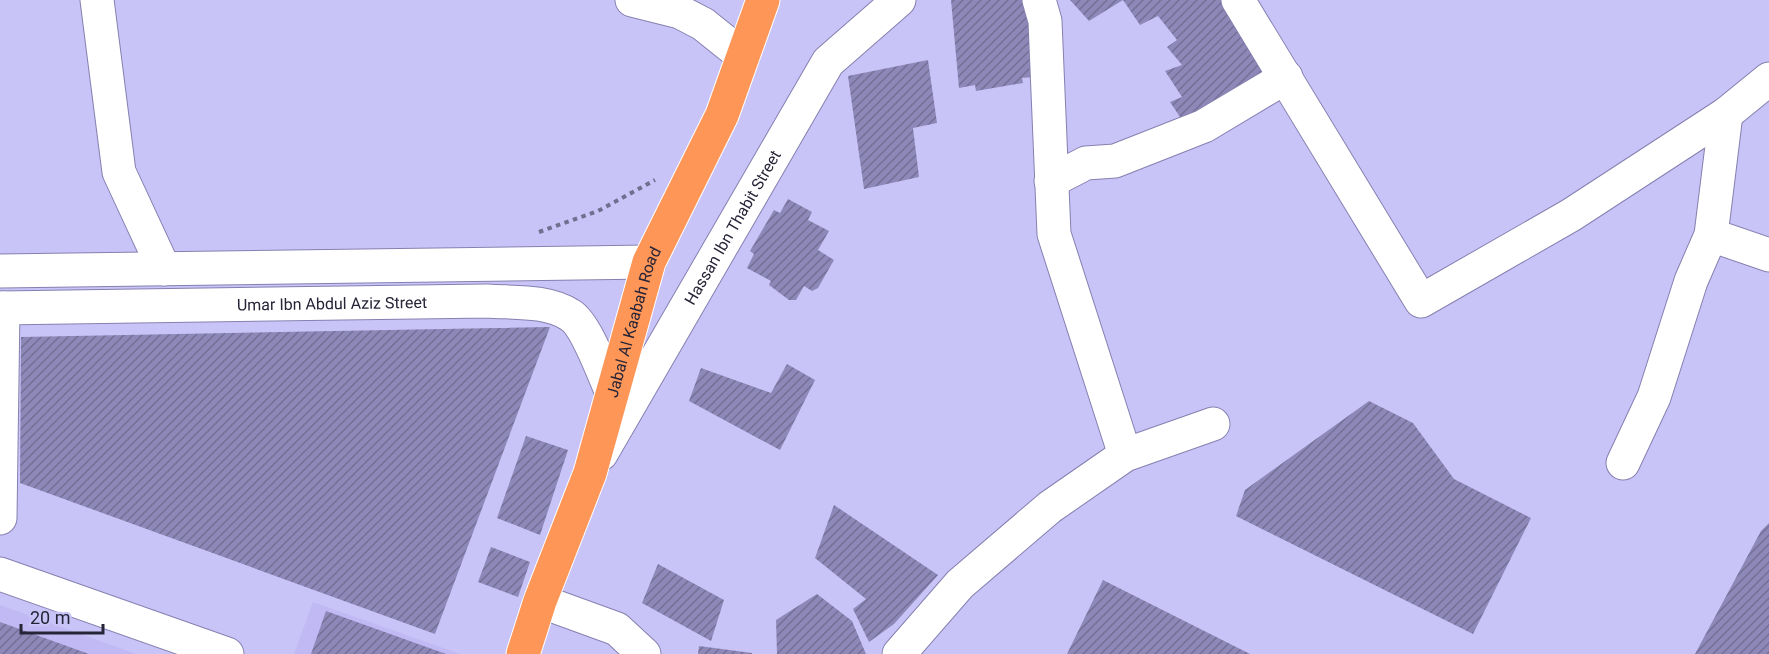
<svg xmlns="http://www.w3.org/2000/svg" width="1769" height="654" font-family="Roboto,sans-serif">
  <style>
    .built { fill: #c0b9f3 }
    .building { fill: url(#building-hatch) }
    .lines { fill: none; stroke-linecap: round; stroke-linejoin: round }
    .minor-casing { stroke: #8680b0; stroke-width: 35 }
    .highway-casing { stroke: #fff; stroke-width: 35 }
    .path { stroke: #716e8f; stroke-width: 4; stroke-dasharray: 4.5 4.5; stroke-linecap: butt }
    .minor { stroke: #fff; stroke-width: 33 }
    .highway { stroke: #fe9658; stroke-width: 33 }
    .labels { text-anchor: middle; stroke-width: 4.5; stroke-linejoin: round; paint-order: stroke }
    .street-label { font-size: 16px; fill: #262437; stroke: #c9c4f7 }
  </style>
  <defs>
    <pattern id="building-hatch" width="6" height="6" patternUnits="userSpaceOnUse" patternTransform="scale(1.5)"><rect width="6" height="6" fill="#8e88b8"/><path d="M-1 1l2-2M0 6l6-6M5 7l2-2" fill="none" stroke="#746f96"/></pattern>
  </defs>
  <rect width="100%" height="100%" fill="#c9c4f7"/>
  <!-- built -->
  <path class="built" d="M313,602l147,52h-166z
    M0,605l136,49h-136z"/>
  <!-- building -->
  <path class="building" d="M951,0h76l6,77 -11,1 1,5 -47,8 -1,-6 -16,3z
    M1070,0h53l-34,21z
    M1123,0h107l43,66 -89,57 -14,-21 12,-5 -17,-26 17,-6 -15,-18 10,-7 -19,-24 -18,9z
    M928,60l9,63 -24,5 6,49 -55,12 -16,-113z
    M788,199l24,13 -4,8 21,11 -11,19 16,10 -16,28 -6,3 -8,-5 -8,14h-7l-20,-15 2,-4 -24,-13 7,-14 -4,-3 24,-41 6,3z
    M550,327l-115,307 -415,-151 1,-146z
    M787,364l28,16 -35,70 -91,-49 12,-33 70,25z
    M1369,401l44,22 41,56 77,39 -58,116 -237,-118 9,-26z
    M526,436l42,14 -28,85 -43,-17z
    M834,505l104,70 -44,49 -25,18 -16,-33 13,-10 -51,-41z
    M1769,523v131h-74l66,-123z
    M491,547l39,15 -12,35 -40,-15z
    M658,564l66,36 -13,41 -69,-38z
    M1103,580l147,74h-183z
    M817,594l35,27 14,33h-89l-1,-34z
    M326,611l120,43h-135z
    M0,622l89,32h-89z
    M699,646l53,7v1h-54z"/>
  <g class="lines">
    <!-- minor casing -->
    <g class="minor-casing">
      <g id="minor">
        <path d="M97,0l22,172 45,97"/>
        <path d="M632,0l48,12 23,12 40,32"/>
        <path d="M1039,0l6,21 9,213 71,221"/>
        <path d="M1238,0l183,301 150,-86 155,-101 43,-35"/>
        <path d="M1051,181l35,-18 29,-2 89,-35 82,-49"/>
        <path d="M1711,235l58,20"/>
        <path d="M0,271l649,-9"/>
        <path id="s1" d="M0,308l487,-7c27,2 60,-1 83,14 16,9 34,60 42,78"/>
        <path id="s2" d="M601,454l227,-392 71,-62"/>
        <path d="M1623,463l31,-66 37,-116 20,-46 15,-121"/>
        <path d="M0,518l3,-210"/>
        <path d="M0,574l227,80"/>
        <path d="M540,601l77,28 27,25"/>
        <path d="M899,654l61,-70 90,-77 75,-52 88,-31"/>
      </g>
    </g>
    <!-- highway casing -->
    <g class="highway-casing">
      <g id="highway">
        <path id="s3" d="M523,654l17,-53 50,-128 59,-211 73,-147 41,-115"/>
      </g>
    </g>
    <!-- path -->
    <path class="path" d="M539,232l59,-21 57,-31"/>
    <!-- minor -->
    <use href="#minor" class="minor"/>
    <!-- highway -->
    <use href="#highway" class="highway"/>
  </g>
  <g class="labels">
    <!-- street labels -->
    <g class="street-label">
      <text dy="6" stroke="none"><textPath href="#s2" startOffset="262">Hassan Ibn Thabit Street</textPath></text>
      <text dy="6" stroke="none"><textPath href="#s1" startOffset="332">Umar Ibn Abdul Aziz Street</textPath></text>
      <text dy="6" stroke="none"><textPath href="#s3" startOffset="350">Jabal Al Kaabah Road</textPath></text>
    </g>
  </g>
  <!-- scale -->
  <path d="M21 624v9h82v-9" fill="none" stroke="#262437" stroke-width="3"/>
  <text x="30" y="624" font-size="18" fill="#262437" stroke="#c9c4f7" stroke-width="4.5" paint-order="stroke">20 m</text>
</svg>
